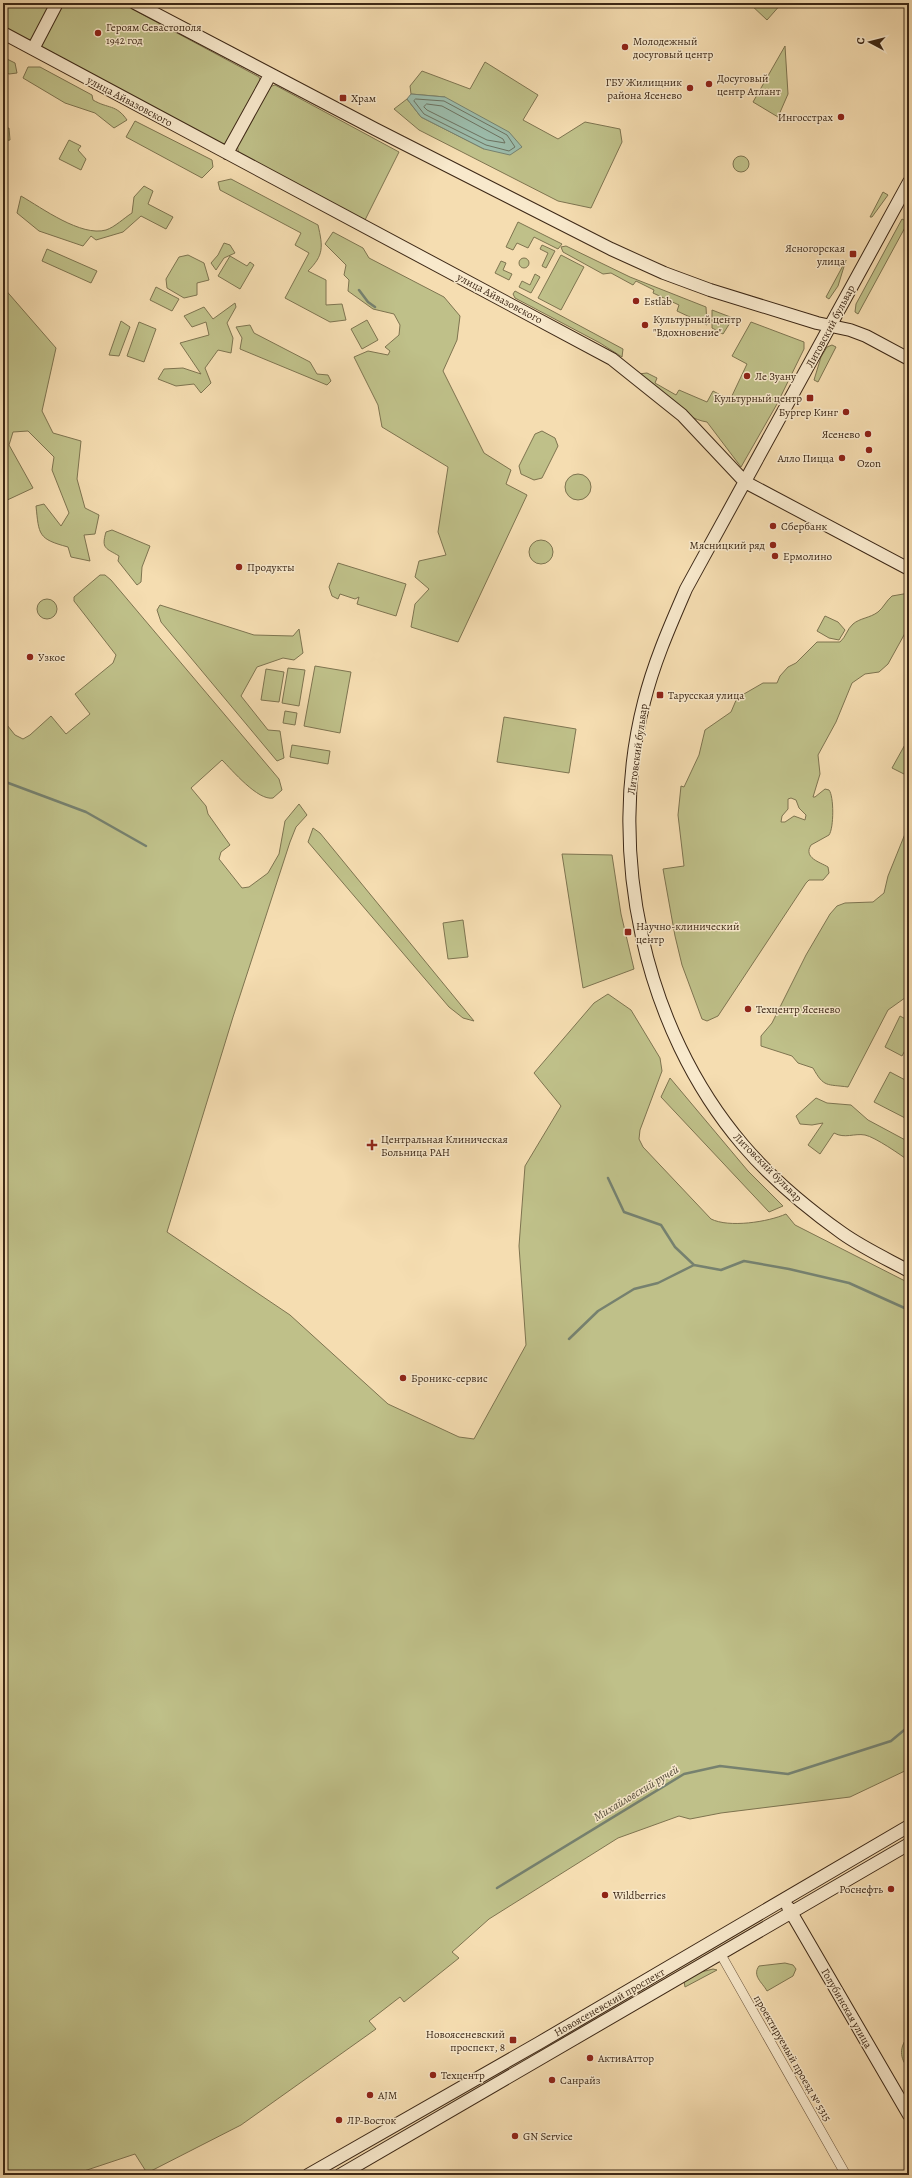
<svg xmlns="http://www.w3.org/2000/svg" width="912" height="2178" font-family="Alegreya,serif">
  <style>
    .green { fill: #bfc089; stroke: #7e7450; fill-rule: evenodd }
    .water { fill: #9cbcab; stroke: #76816f }
    .lines { fill: none; stroke-linecap: round; stroke-linejoin: round }
    .shore { stroke: #6c7260; stroke-width: 1 }
    .stream { stroke: #76816f; stroke-width: 2.5 }
    .street-casing { stroke: #6b553d; stroke-width: 10 }
    .secondary-casing { stroke: #3d2816; stroke-width: 14 }
    .street { stroke: #f8e9cc; stroke-width: 9 }
    .secondary { stroke: #f8e9cc; stroke-width: 12 }
    .poi-dot { fill: #8f2418; stroke: #f8e9cc; stroke-width: 1.5 }
    .labels { text-anchor: middle; stroke-width: 3; stroke-linejoin: round; paint-order: stroke }
    .poi-label { font-size: 11px; fill: #3d2816; stroke: #f8e9cc; text-anchor: start }
    .street-label { font-size: 11px; fill: #3d2816; stroke: #f8e9cc }
    .water-label { font-size: 12px; font-style: italic; fill: #554d3b; stroke: #f8e9cc }
  </style>
  <rect width="100%" height="100%" fill="#f5ddb1"/>
  <filter id="stains"><feTurbulence type="fractalNoise" baseFrequency=".005" numOctaves="4"/><feColorMatrix values="0 0 0 0 .2 0 0 0 0 .09 0 0 0 0 .02 0 0 0 .5 -.17"/></filter>
  <radialGradient id="worn" r=".72"><stop offset=".6" stop-color="#630" stop-opacity="0"/><stop offset="1" stop-color="#630" stop-opacity=".3"/></radialGradient>
  <!-- green -->
  <path class="green" d="M3,3h48l-19,36 -5,1 -24,-11z
    M61,3h60l138,74 2,5 -34,62 -8,-1 -178,-96v-5z
    M749,3h33l-15,17z
    M785,46l3,48 -10,23 -25,-15z
    M3,57l12,6 2,10 -8,1 -6,-3z
    M485,62l53,33 -15,25 35,19 27,-17 35,7 2,13 -31,66 -33,-7 -139,-71 -25,-21 13,-10 14,18 63,32 -39,-52 -34,-3 -1,-8 12,-15 48,18z
    M28,67h12l52,28 1,5c15,9 23,4 34,20l-13,8 -19,-15 -30,-10 -42,-25z
    M275,85l124,67 -34,68 -126,-66 -2,-9 32,-58z
    M135,121l77,39 1,7 -11,11 -76,-41z
    M9,128l1,12 -7,1v-12z
    M69,140l12,6 -3,4 8,9 -5,11 -22,-11z
    M733 164a8 8 0 1 1 16 0a8 8 0 1 1-16 0Z
    M231,179l87,46c5,22 6,30 -10,46l18,9v25l16,-1 4,16 -16,2 -45,-24 24,-45 -14,-8 6,-12 -81,-43 -2,-8z
    M144,186l9,5 -5,13 25,13 -7,12 -25,-13 -18,16 -27,8 -5,-4 -8,10 -44,-15 -22,-18 4,-17c21,12 60,41 85,34 9,-3 18,-12 26,-17l2,-16z
    M883,192l5,3 -16,22h-2z
    M902,219l6,3 -50,92 -3,-2 1,-8z
    M518,222l44,22 -4,5 -24,-12 -6,11 -11,-5 -4,7 -7,-3z
    M333,232l30,16 6,10 75,39 16,19 -3,24 -14,31 41,82 27,17 -5,14 21,11 -69,147 -47,-15 4,-23 14,-15 -14,-12 4,-16 27,-6 -8,-23 10,-65 -66,-40 -4,-22 -24,-48 14,-6 20,4 2,-4 -5,-4 14,-12 1,-10 -6,-11 -21,-5 -25,-18 1,-11 -5,-5 2,-10 -21,-21z
    M224,243l6,2 5,8 -11,5 -8,12 -5,-7 7,-8z
    M542,245l13,6 -9,17 -4,-2 6,-13 -8,-4z
    M566,246l64,31 76,30 1,18 -30,-14 2,-6 -26,-12 1,-3 -18,-9 -3,4 -22,-12 -8,1 -40,-22 -2,-5z
    M47,249l50,22 -6,12 -49,-22z
    M188,255l16,8 5,17 -12,3v12l-13,3 -17,-10 -1,-9 13,-22z
    M561,255l23,12 -23,43 -23,-12z
    M230,256l17,10 3,-4 4,3 -14,24 -22,-13z
    M519 263a5 5 0 1 1 10 0a5 5 0 1 1-10 0Z
    M846,260l-8,26 -9,13 -3,-2z
    M501,261l5,2 -3,7 9,4 -3,6 -14,-7z
    M535,274l5,3 -9,16 -12,-6 3,-6 8,4z
    M3,287l53,61 -14,63 11,22 28,8 -4,38 8,29 14,7 -4,19 -11,1 6,26 -19,-4 -3,-10c-30,-8 -29,-12 -32,-41l8,-2 17,22 8,-13 -17,-43 2,-13 -26,-26 -15,1 -4,13 24,43 -30,14z
    M156,287l23,12 -7,12 -22,-11z
    M515,291l108,58 -1,8 -22,-14 -85,-45 -2,-4z
    M235,303l1,4 -9,16 6,15 -2,15 -13,-3 -13,18 6,15 -10,10 -7,-9 -18,2 -18,-7 6,-10 19,-1 18,6 -21,-31 29,-8 -3,-13 -14,5 -8,-11 20,-9 9,12z
    M712,310l21,8 -10,16 -11,-6z
    M367,320l11,20 -16,9 -11,-20z
    M121,321l9,6 -11,29 -10,-1z
    M139,322l17,7 -12,33 -17,-6z
    M751,322l53,20v7l-27,55 -36,63 -34,-45c-26,-4 -49,-31 -69,-48l9,-1 10,5 -2,5 21,12 3,-5 28,12 6,-11 17,9 17,-36 -15,-8z
    M250,325l4,8 56,29 7,12 11,1 3,6 -4,4 -87,-36 2,-11 -6,-11z
    M832,345l4,2 -18,35 -4,-2 7,-23 6,-10z
    M542,431l13,7 3,8 -16,32 -8,2 -13,-6 -2,-8 16,-32z
    M565 487a13 13 0 1 1 26 0a13 13 0 1 1-26 0Z
    M112,530l38,16 -8,21 -1,15 -4,3 -19,-24 1,-5c-13,-8 -18,-7 -13,-24z
    M529 552a12 12 0 1 1 24 0a12 12 0 1 1-24 0Z
    M338,563l68,21 -10,32 -39,-12 2,-7 -4,2 -15,-5 -2,5 -6,-3 -3,-9z
    M100,575h5l6,5 168,199 3,11 -9,8c-15,3 -41,-28 -51,-38l-31,28 15,18 2,8 22,31 -9,7 -2,7 23,29 7,-1 19,-14 11,-19 6,-33 14,-17 8,11 -11,12 -6,15 -57,175 -66,215 123,83 98,89 71,33 15,2 52,-94 -7,-99 6,-80 36,-60 -27,-33 60,-70 14,-9 23,16 29,48 2,13 -22,59 -1,9 4,8 68,72c18,9 57,3 75,-5l9,11 114,58v486l-59,28 -129,16 -31,6 -11,-3 -61,22 -129,81 -37,33 7,6 -55,44 -4,-5 -31,24 7,8 -135,96 -94,48 -12,-19 -63,21h-69v-1455l12,15 8,4 7,-4 21,-19 15,18 24,-20 -15,-20 38,-31 3,-8 -42,-54v-4z
    M909,593v33l-21,38 -9,8 -14,2 -13,9 -16,39 -18,33 2,19 -7,23h2l10,-8 4,1c5,6 5,38 0,45l-18,10c-8,13 9,17 17,22l1,6 -6,7h-14l-3,3 -88,133 -11,5 -5,-2 -20,-54 -7,-29 -12,-67 21,-3 -6,-51 3,-29 3,1 15,-32 6,-25 26,-18 6,-14 26,-15h14l3,-7 8,-9 8,-4 21,-21h23c6,-5 7,-13 13,-18 7,-6 17,-6 25,-12 6,-5 8,-11 14,-16zM791,798l5,2 3,8 7,7 -1,5 -11,-4 -9,6h-4l1,-6 6,-7v-10z
    M37 609a10 10 0 1 1 20 0a10 10 0 1 1-20 0Z
    M160,605l94,30 39,1 6,-7 4,24 -9,7 -11,-2 -26,9 -16,29 27,34 12,1 4,27 -7,3 -116,-139 -4,-12z
    M825,616l13,6 7,8 -6,10 -10,-2 -12,-7z
    M315,666l36,6 -11,61 -36,-7z
    M288,668l17,2 -6,36 -17,-3z
    M266,669l18,3 -5,30 -18,-2z
    M285,711l12,2 -2,12 -12,-2z
    M504,717l72,12 -7,44 -72,-11z
    M907,741l2,1 -1,34 -16,-8z
    M292,745l38,6 -2,13 -38,-7z
    M909,824v171l-21,15 -40,77c-21,-3 -24,1 -35,-19l-15,-5 -6,-7 -31,-10v-10l11,-13 34,-68 24,-41 7,-8 8,-3 28,-1 11,-9 4,-17z
    M313,828l7,5 154,188 -11,-3 -14,-11 -141,-165z
    M562,854l50,1 9,59 13,55 -51,19z
    M463,920l5,37 -20,2 -5,-36z
    M900,1016l9,5v22l-7,13 -17,-9z
    M890,1072l19,10v38l-35,-18z
    M670,1078l78,93 35,35 -14,6 -108,-115z
    M816,1098l11,5 24,2 17,15 41,22v19c-8,-6 -34,-24 -44,-26 -11,-2 -20,4 -31,-2l-14,21 -12,-9 15,-22 -11,2 -12,-1 -4,-8z
    M785,1963l8,2 3,4 -3,7 -26,15c-5,-9 -15,-15 -8,-25z
    M713,1969l4,1 -32,17 -1,-6 17,-9z
    M909,2035v34c-10,-11 -10,-22 0,-34z"/>
  <!-- water -->
  <path class="water" d="M411,94l34,3 64,35 13,15 -12,8 -26,-6 -63,-32 -14,-18z"/>
  <g class="lines">
    <!-- shore -->
    <path class="shore" d="M416,99l28,2 63,34 8,12 -6,4 -23,-6 -62,-31 -10,-13z
      M427,104l15,2 61,33 2,4 -18,-3 -60,-30 -3,-3z"/>
    <!-- stream -->
    <path class="stream" d="M359,290l9,12 7,5
      M3,781l83,31 60,34
      M608,1178l16,34 37,13 14,22 19,18 27,5 23,-9 45,8 60,14 60,27
      M569,1339l29,-28 36,-22 24,-6 36,-18
      M497,1888l187,-114 36,-8 68,8 103,-33 18,-15"/>
    <!-- street casing -->
    <g class="street-casing">
      <path id="street" d="M720,1953l126,222"/>
    </g>
    <!-- secondary casing -->
    <g class="secondary-casing">
      <path id="secondary" d="M135,3l240,126 236,120 53,24 46,17 107,33 33,7 16,6 43,23
        M3,33l609,326 70,56 63,67 164,87
        M33,49l24,-46
        M227,153l43,-78
        M909,182l-223,407c-16,37 -32,73 -42,113 -38,149 -1,326 99,443 28,33 64,63 99,88 21,15 45,26 67,38
        M788,1907l121,208
        M308,2175l231,-132 370,-217
        M340,2175l569,-331"/>
    </g>
    <!-- street -->
    <use href="#street" class="street"/>
    <!-- secondary -->
    <use href="#secondary" class="secondary"/>
  </g>
  <!-- markers -->
  <g class="poi-dot">
    <circle cx="98" cy="33" r="4"/>
    <circle cx="625" cy="47" r="4"/>
    <circle cx="709" cy="84" r="4"/>
    <circle cx="690" cy="88" r="4"/>
    <rect x="339" y="94" width="8" height="8" rx="2"/>
    <circle cx="841" cy="117" r="4"/>
    <rect x="849" y="250" width="8" height="8" rx="2"/>
    <circle cx="636" cy="301" r="4"/>
    <circle cx="645" cy="325" r="4"/>
    <circle cx="747" cy="376" r="4"/>
    <rect x="806" y="394" width="8" height="8" rx="2"/>
    <circle cx="846" cy="412" r="4"/>
    <circle cx="868" cy="434" r="4"/>
    <circle cx="869" cy="450" r="4"/>
    <circle cx="842" cy="458" r="4"/>
    <circle cx="773" cy="526" r="4"/>
    <circle cx="773" cy="545" r="4"/>
    <circle cx="775" cy="556" r="4"/>
    <circle cx="239" cy="567" r="4"/>
    <circle cx="30" cy="657" r="4"/>
    <rect x="656" y="691" width="8" height="8" rx="2"/>
    <rect x="624" y="928" width="8" height="8" rx="2"/>
    <circle cx="748" cy="1009" r="4"/>
    <path d="M370 1139h4v4h4v4h-4v4h-4v-4h-4v-4h4z"/>
    <circle cx="403" cy="1378" r="4"/>
    <circle cx="891" cy="1889" r="4"/>
    <circle cx="605" cy="1895" r="4"/>
    <rect x="509" y="2036" width="8" height="8" rx="2"/>
    <circle cx="590" cy="2058" r="4"/>
    <circle cx="433" cy="2075" r="4"/>
    <circle cx="552" cy="2080" r="4"/>
    <circle cx="370" cy="2095" r="4"/>
    <circle cx="339" cy="2120" r="4"/>
    <circle cx="515" cy="2136" r="4"/>
  </g>
  <g class="labels">
    <!-- poi labels -->
    <g class="poi-label">
      <text x="106" y="31">Героям Севастополя<tspan x="106" dy="13">1942 год</tspan></text>
      <text x="633" y="45">Молодежный<tspan x="633" dy="13">досуговый центр</tspan></text>
      <text x="717" y="82">Досуговый<tspan x="717" dy="13">центр Атлант</tspan></text>
      <text x="682" y="86" text-anchor="end">ГБУ Жилищник<tspan x="682" dy="13">района Ясенево</tspan></text>
      <text x="351" y="102">Храм</text>
      <text x="833" y="121" text-anchor="end">Ингосстрах</text>
      <text x="845" y="252" text-anchor="end">Ясногорская<tspan x="845" dy="13">улица</tspan></text>
      <text x="644" y="305">Estlab</text>
      <text x="653" y="323">Культурный центр<tspan x="653" dy="13">"Вдохновение"</tspan></text>
      <text x="755" y="380">Ле Зуану</text>
      <text x="802" y="402" text-anchor="end">Культурный центр</text>
      <text x="838" y="416" text-anchor="end">Бургер Кинг</text>
      <text x="860" y="438" text-anchor="end">Ясенево</text>
      <text x="834" y="462" text-anchor="end">Алло Пицца</text>
      <text x="869" y="467" text-anchor="middle">Ozon</text>
      <text x="781" y="530">Сбербанк</text>
      <text x="765" y="549" text-anchor="end">Мясницкий ряд</text>
      <text x="783" y="560">Ермолино</text>
      <text x="247" y="571">Продукты</text>
      <text x="38" y="661">Узкое</text>
      <text x="668" y="699">Тарусская улица</text>
      <text x="636" y="930">Научно-клинический<tspan x="636" dy="13">центр</tspan></text>
      <text x="756" y="1013">Техцентр Ясенево</text>
      <text x="381" y="1143">Центральная Клиническая<tspan x="381" dy="13">Больница РАН</tspan></text>
      <text x="411" y="1382">Броникс-сервис</text>
      <text x="883" y="1893" text-anchor="end">Роснефть</text>
      <text x="613" y="1899">Wildberries</text>
      <text x="505" y="2038" text-anchor="end">Новоясеневский<tspan x="505" dy="13">проспект, 8</tspan></text>
      <text x="598" y="2062">АктивАттор</text>
      <text x="441" y="2079">Техцентр</text>
      <text x="560" y="2084">Санрайз</text>
      <text x="378" y="2099">AJM</text>
      <text x="347" y="2124">ЛР-Восток</text>
      <text x="523" y="2140">GN Service</text>
    </g>
    <!-- street labels -->
    <g class="street-label">
      <text transform="translate(130 101) rotate(28)" y="4">улица Айвазовского</text>
      <text transform="translate(500 298) rotate(28)" y="4">улица Айвазовского</text>
      <text transform="translate(830 326) rotate(-62)" y="4">Литовский бульвар</text>
      <text transform="translate(637 749) rotate(-82)" y="4">Литовский бульвар</text>
      <text transform="translate(768 1167) rotate(45)" y="4">Литовский бульвар</text>
      <text transform="translate(609 2002) rotate(-30)" y="4">Новоясеневский проспект</text>
      <text transform="translate(847 2008) rotate(60)" y="4">Голубинская улица</text>
      <text transform="translate(793 2058) rotate(60)" y="4">проектируемый проезд № 5315</text>
    </g>
    <!-- water labels -->
    <g class="water-label">
      <text transform="translate(636 1793) rotate(-31)" y="4">Михайловский ручей</text>
    </g>
  </g>
  <!-- margin -->
  <rect width="912" height="2178" fill="none" stroke="#f5ddb1" stroke-width="16"/>
  <rect x="4" y="4" width="904" height="2170" fill="none" stroke="#3d2816" stroke-width="2"/>
  <rect x="8" y="8" width="896" height="2162" fill="none" stroke="#3d2816"/>
  <!-- north arrow -->
  <g transform="translate(870 42) rotate(277)" stroke="#f8e9cc" stroke-width="3" paint-order="stroke">
  <path d="M0-3L7 15L0 10L-7 15Z" fill="#3d2816"/>
  <text y="-6" font-size="11" font-weight="bold" text-anchor="middle" fill="#3d2816">С</text>
  </g>
  <rect width="100%" height="100%" filter="url(#stains)"/>
  <rect width="100%" height="100%" fill="url(#worn)"/>
</svg>
